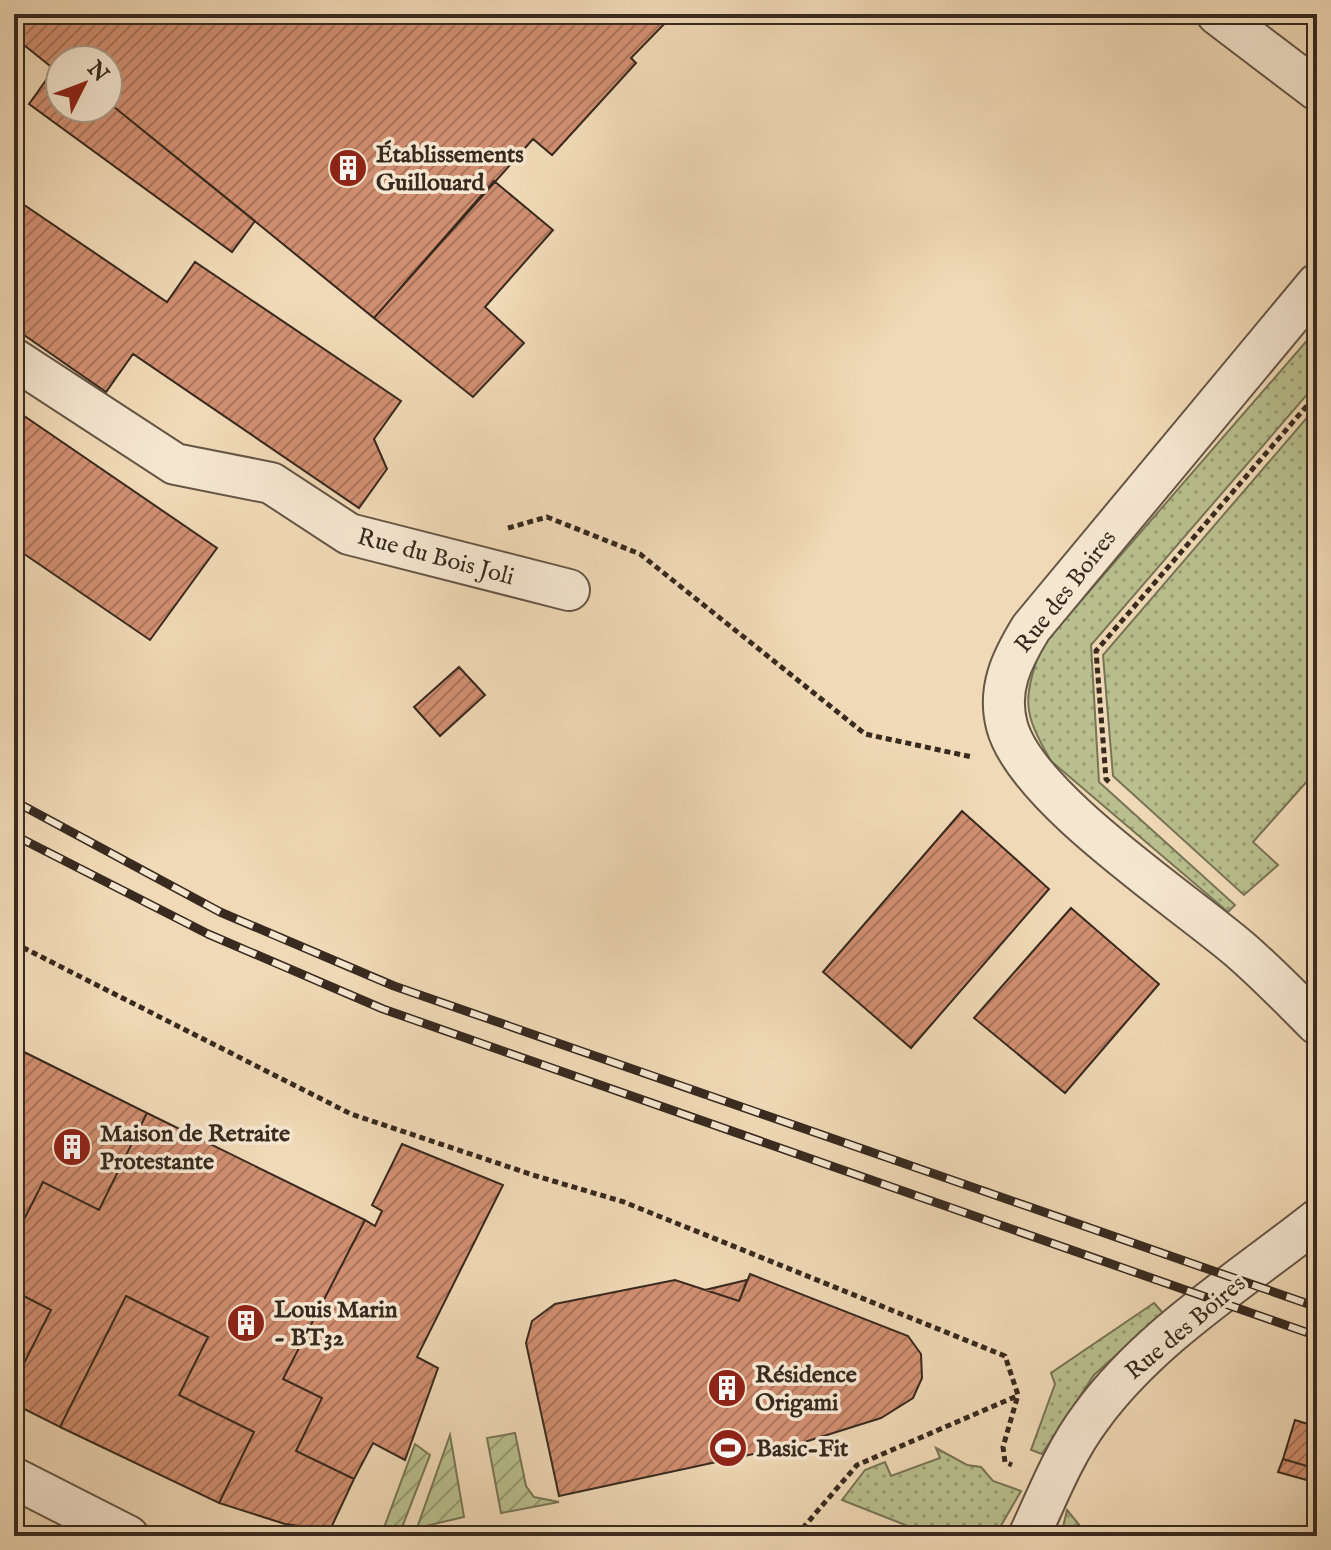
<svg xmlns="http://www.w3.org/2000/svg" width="1331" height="1550" font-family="'IM FELL English',serif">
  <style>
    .grass { fill: url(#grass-dots); stroke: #787456; stroke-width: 2 }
    .garden { fill: url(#garden-furrows); stroke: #787456; stroke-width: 2 }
    .building { fill: url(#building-hatch); stroke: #382a1f; stroke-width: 2 }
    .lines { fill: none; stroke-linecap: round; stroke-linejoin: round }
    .street-casing { stroke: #665645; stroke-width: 44 }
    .path { stroke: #382a1f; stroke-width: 5; stroke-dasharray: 6 4; stroke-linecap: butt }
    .street { stroke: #f5e6d0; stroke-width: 40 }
    .rail-casing { stroke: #382a1f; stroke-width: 9 }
    .rail { stroke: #f5e6d0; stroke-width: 6; stroke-dasharray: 18; stroke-linecap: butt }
    .labels { text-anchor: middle; stroke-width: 7; stroke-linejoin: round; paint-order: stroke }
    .poi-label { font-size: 24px; font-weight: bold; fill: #382a1f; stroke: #f5e6d0; text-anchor: start }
    .street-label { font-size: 24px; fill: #382a1f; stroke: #f5e6d0 }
  </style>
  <defs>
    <pattern id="grass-dots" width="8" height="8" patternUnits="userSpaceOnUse" patternTransform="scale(2)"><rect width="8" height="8" fill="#b9bf8e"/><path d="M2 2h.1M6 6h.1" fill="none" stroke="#979b73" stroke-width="1.8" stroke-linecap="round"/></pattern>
    <pattern id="garden-furrows" width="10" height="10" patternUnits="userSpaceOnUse" patternTransform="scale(2)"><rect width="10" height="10" fill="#b9bf8e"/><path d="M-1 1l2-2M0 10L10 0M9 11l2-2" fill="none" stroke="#979b73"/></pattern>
    <pattern id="building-hatch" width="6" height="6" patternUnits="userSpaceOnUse" patternTransform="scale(2)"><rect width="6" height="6" fill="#d18f71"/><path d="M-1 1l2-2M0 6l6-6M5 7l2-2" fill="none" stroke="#ab755c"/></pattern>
  </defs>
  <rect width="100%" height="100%" fill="#f0d9b6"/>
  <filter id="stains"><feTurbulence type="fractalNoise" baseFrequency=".0025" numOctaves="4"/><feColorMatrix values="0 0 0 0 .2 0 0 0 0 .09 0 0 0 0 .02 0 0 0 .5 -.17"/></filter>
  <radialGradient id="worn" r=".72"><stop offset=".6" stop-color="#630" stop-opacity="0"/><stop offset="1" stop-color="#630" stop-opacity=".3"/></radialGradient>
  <!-- grass -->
  <path class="grass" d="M1317,329v54l-226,262 8,137 136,123 -7,7 -177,-151c-29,-50 -28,-60 -10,-114z
    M1317,406v364l-64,72 25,23 -34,30 -131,-119 -10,-121z
    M1154,1303l9,10 -69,62 -52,79 -11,-4 24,-66 -4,-11z
    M936,1448l31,17 14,2 12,14 28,10 -26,45h-62l-91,-36 23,-30 20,-8 6,14 49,-18z
    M1067,1510l18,22 1,4h-25z"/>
  <!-- garden -->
  <path class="garden" d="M515,1433l11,53 8,11 25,5 -58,11 -14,-75z
    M450,1435l14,82 -47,11z
    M415,1444l15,11 -29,75 -19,3z"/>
  <!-- building -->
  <path class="building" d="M14,14h660l-43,44 5,5 -84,92 -19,-16 -159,179 -266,-216v-42h-48v14l-46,-37z
    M14,37l9,7 -7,11 -2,-1z
    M54,69l6,5v34h48v-6l147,119 -23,31 -203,-148z
    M494,181l59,49 -68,77 39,36 -51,54 -99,-79z
    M14,198l153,104 28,-40 206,139 -27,38 13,30 -28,39 -226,-154 -27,38 -92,-64z
    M14,409l203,139 -67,92 -136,-93z
    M459,667l26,28 -45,41 -26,-29z
    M962,811l87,78 -138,159 -88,-76z
    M1071,908l88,76 -94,109 -91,-75z
    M14,1047l133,66 -48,97 -56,-28 -29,57z
    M147,1113l218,107 -82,159 39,19 -26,53 58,28 -24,51 -45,-6 -66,-21 35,-71 -75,-37 29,-58 -82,-41 -66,131 -46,-23v-21l37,-73 -37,-19v-52l29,-57 56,28z
    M402,1144l101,41 -86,172 21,11 -33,92 -32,-17 -19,36 -58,-28 26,-53 -39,-19 82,-159 10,6 7,-15 -10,-6z
    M750,1274l158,62 13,18 1,24 -9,20 -32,20 -86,27 -236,51 -33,-153 6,-22 23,-17 120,-24 64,21z
    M747,1280l-8,21 -34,-11z
    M14,1291l37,19 -37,73z
    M126,1296l82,41 -29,58 75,37 -35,71 -159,-76z
    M1295,1420l22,7v42l-34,-10z
    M1283,1459l34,10v14l-39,-11z"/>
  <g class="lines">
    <!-- street casing -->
    <g class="street-casing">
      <path id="street" d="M1217,14l100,76
        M1317,284l-286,344c-19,31 -34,61 -24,98 19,71 171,171 231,222 27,23 53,50 79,76
        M14,359l161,105 96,19 78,51 220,56
        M14,1478l114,58
        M1029,1536c19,-41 35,-83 62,-119 58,-80 149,-136 226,-197"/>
    </g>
    <!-- path -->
    <path class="path" d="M508,528l39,-11 93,37 225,180 107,23
      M1109,782l-3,-3 -10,-128 221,-257
      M14,943l337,171 182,61 91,27 381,154 13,39 -15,52 2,15 7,3
      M796,1536l61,-71 160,-69"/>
    <!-- street -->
    <use href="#street" class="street"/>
    <!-- rail casing -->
    <g class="rail-casing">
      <path id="rail" d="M14,801l206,111 174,74 923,321
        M14,835l194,99 175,75 934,327"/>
    </g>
    <!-- rail -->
    <use href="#rail" class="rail"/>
  </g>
  <!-- icons -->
  <defs>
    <g id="building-disc" transform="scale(2)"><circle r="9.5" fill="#8f2418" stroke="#f5e6d0"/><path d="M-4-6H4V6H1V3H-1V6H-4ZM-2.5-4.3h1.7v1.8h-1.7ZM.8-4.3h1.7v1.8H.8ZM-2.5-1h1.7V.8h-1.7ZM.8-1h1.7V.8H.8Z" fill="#fff"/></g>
    <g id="stadium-disc" transform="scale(2)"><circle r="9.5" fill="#8f2418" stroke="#f5e6d0"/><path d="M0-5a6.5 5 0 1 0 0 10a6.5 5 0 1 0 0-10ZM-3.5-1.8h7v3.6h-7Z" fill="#fff"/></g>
  </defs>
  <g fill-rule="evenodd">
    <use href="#building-disc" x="348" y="168"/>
    <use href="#building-disc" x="72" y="1147"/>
    <use href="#building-disc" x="246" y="1323"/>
    <use href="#building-disc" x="727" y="1388"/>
    <use href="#stadium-disc" x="728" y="1448"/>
  </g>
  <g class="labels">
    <!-- poi labels -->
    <g class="poi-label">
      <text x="376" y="162">Établissements<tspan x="376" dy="28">Guillouard</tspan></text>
      <text x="100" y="1141">Maison de Retraite<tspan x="100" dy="28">Protestante</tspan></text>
      <text x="274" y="1317">Louis Marin<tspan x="274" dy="28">- BT32</tspan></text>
      <text x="755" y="1382">Résidence<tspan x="755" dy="28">Origami</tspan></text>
      <text x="756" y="1456">Basic-Fit</text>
    </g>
    <!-- street labels -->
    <g class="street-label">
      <text transform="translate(436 556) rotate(15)" y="8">Rue du Bois Joli</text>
      <text transform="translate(1065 591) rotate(-52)" y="8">Rue des Boires</text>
      <text transform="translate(1185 1327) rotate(-40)" y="8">Rue des Boires</text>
    </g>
  </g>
  <!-- margin -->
  <rect width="1331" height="1550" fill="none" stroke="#f0d9b6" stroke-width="48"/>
  <rect x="16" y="16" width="1299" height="1518" fill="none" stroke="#382a1f" stroke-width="4"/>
  <rect x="24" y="24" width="1283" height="1502" fill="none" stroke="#382a1f" stroke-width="2"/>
  <!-- north arrow -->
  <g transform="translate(84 84) rotate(48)"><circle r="38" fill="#f5e6d0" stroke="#a99b89" stroke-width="2"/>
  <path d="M0-6L14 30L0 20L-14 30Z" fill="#8f2418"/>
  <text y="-12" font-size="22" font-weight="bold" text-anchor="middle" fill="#382a1f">N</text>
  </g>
  <rect width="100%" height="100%" filter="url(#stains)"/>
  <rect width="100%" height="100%" fill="url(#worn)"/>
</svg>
